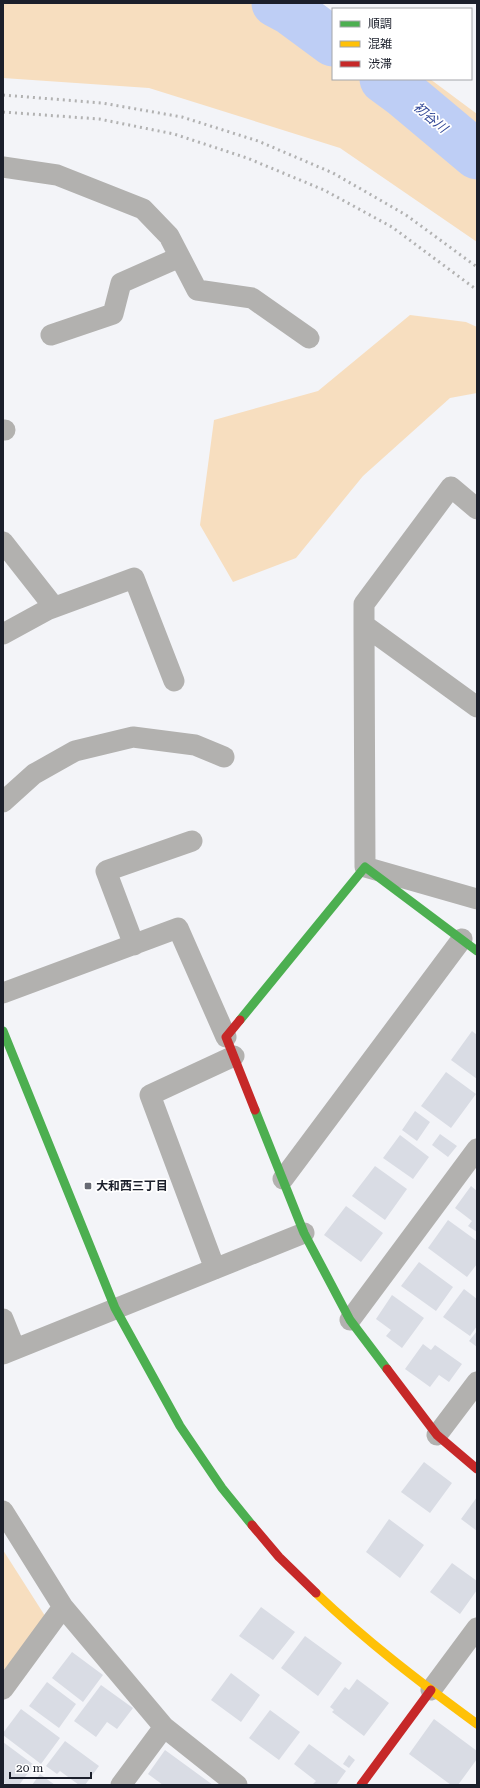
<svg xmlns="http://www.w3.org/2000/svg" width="480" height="1788" font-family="'Roboto Serif','Noto Sans JP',serif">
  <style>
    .green { fill: #f7debf }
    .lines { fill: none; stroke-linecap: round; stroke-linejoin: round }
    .river { stroke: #becef5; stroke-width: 49 }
    .building { fill: #d9dce4 }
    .street { stroke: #b2b1af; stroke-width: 21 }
    .fast { stroke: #4caf50; stroke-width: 9 }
    .slow { stroke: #ffc107; stroke-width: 9 }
    .jam { stroke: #c62828; stroke-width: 9 }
    .rail { stroke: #b2b2b2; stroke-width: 3; stroke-dasharray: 2 4; stroke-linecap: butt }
    .poi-dot { fill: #676a73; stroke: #fff; stroke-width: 1.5 }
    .labels { text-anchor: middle; stroke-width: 3.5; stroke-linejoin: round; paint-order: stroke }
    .poi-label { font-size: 12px; font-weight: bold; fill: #1b1f2b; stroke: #fff; text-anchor: start }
    .water-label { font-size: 13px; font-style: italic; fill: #314796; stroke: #fff }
  </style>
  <rect width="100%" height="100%" fill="#f3f4f8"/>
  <!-- green -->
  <path class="green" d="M3,3h248l82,29v47h97l47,35v128l-137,-94 -191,-60 -146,-10z
    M410,315l56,7 11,5v66l-27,5 -87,78 -67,82 -63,24 -33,-57 14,-105 104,-29z
    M3,1550l44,69 -44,62z"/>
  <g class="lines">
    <!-- river -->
    <path class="river" d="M276,3l15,8 42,31
      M384,79l19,14 74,62"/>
  </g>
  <!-- building -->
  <path class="building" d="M472,1031l5,4v44l-26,-19z
    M446,1072l30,22 -25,34 -30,-22z
    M415,1111l15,11 -13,19 -15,-11z
    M440,1134l17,12 -9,11 -16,-12z
    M400,1135l29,22 -16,22 -30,-21z
    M375,1166l32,23 -22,31 -33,-24z
    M471,1186l6,5v41l-9,-6 4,-5 -17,-13z
    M346,1206l37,27 -22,29 -37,-27z
    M448,1220l29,21v23l-10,13 -39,-29z
    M419,1262l34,25 -17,24 -35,-25z
    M464,1289l13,10v27l-7,10 -27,-19z
    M392,1295l32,23 -22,30 -16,-12 5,-6 -15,-11z
    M477,1331v16l-8,-6z
    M423,1344l8,6 4,-5 27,19 -13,18 -10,-7 -9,12 -25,-18z
    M424,1462l28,21 -22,30 -29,-21z
    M477,1497v34l-16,-12z
    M389,1519l35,26 -24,33 -34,-26z
    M452,1563l25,18v9l-17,24 -30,-22z
    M261,1607l34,25 -22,28 -34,-24z
    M305,1636l37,27 -24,33 -37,-28z
    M72,1652l31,23 -20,27 -31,-24z
    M231,1673l29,22 -19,27 -30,-22z
    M357,1679l32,24 -25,33 -32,-24 2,-2 -4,-3 15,-20 4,3z
    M47,1682l29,22 -17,24 -30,-22z
    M101,1685l32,23 -16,21 -10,-7 -11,15 -22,-16z
    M21,1709l39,29 -19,26 -38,-29v-2z
    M270,1710l30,22 -21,28 -30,-22z
    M434,1719l43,32v8l-19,26h-7l-42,-31z
    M65,1741l34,25 -14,19h-6l-19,-14 -3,3 -11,-8z
    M3,1742l31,23 -15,20h-12l-4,-3z
    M309,1744l37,27 -10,14h-24l4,-4 -22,-17z
    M165,1750l48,35h-50l-15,-11z
    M349,1755l6,5 -6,8 -6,-4z
    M40,1774l15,11h-23z"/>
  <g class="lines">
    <!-- street -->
    <path class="street" d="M3,167l54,8 86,34 26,27 28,54 55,8 57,40
      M51,335l62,-21 8,-31 59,-26
      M3,430h2
      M477,509l-26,-22 -87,117v21l1,242 112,32
      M3,542l51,65
      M364,625l113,82
      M3,634l44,-24 87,-32 40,103
      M3,802l31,-28 41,-23 58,-14 62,8 29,12
      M134,945l-28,-74 86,-30
      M3,993l175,-65 48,109
      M283,1179l179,-240
      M215,1269l-65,-174 84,-39
      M3,1319l12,30
      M350,1320l127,-171
      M3,1354l301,-121
      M437,1435l40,-53
      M3,1511l60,96 101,120 73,58
      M3,1689l60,-82
      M431,1690l46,-62
      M121,1785l43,-58"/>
    <!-- fast -->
    <path class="fast" d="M240,1020l125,-153 112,84
      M3,1031l112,277 65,118 42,62 30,37
      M255,1110l49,123 46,87 37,49"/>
    <!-- slow -->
    <path class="slow" d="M316,1593c50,48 105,90 161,131"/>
    <!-- jam -->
    <path class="jam" d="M240,1020l-14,17 29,73
      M387,1369l50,66 40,34
      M252,1525l27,32 37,36
      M361,1785l70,-95"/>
    <!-- rail -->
    <path class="rail" d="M3,95l99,8 80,14 76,24 75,32 73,42 71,52
      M3,112l96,7 75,15 73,24 77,32 68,37 85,63"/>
  </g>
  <!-- markers -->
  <rect class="poi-dot" x="84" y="1182" width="8" height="8" rx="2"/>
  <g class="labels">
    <!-- poi labels -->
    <g class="poi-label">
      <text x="96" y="1190">大和西三丁目</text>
    </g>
    <!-- water labels -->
    <g class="water-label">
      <text transform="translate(431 117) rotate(40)" y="5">初谷川</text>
    </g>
  </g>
  <!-- border -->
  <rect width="480" height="1788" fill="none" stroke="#1b1f2b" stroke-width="8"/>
  <!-- legend -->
  <rect x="332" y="8" width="140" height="72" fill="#ffffff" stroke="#a4a5aa"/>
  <rect x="340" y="21" width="20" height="6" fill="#4caf50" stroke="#a4a5aa"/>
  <text x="368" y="28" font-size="12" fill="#1b1f2b">順調</text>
  <rect x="340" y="41" width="20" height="6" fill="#ffc107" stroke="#a4a5aa"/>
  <text x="368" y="48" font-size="12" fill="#1b1f2b">混雑</text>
  <rect x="340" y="61" width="20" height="6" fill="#c62828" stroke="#a4a5aa"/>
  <text x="368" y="68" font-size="12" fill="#1b1f2b">渋滞</text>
  <!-- scale -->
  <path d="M10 1772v6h81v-6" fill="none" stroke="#1b1f2b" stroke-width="2"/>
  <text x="16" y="1772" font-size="12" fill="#1b1f2b" stroke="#ffffff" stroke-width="3" paint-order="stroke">20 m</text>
</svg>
